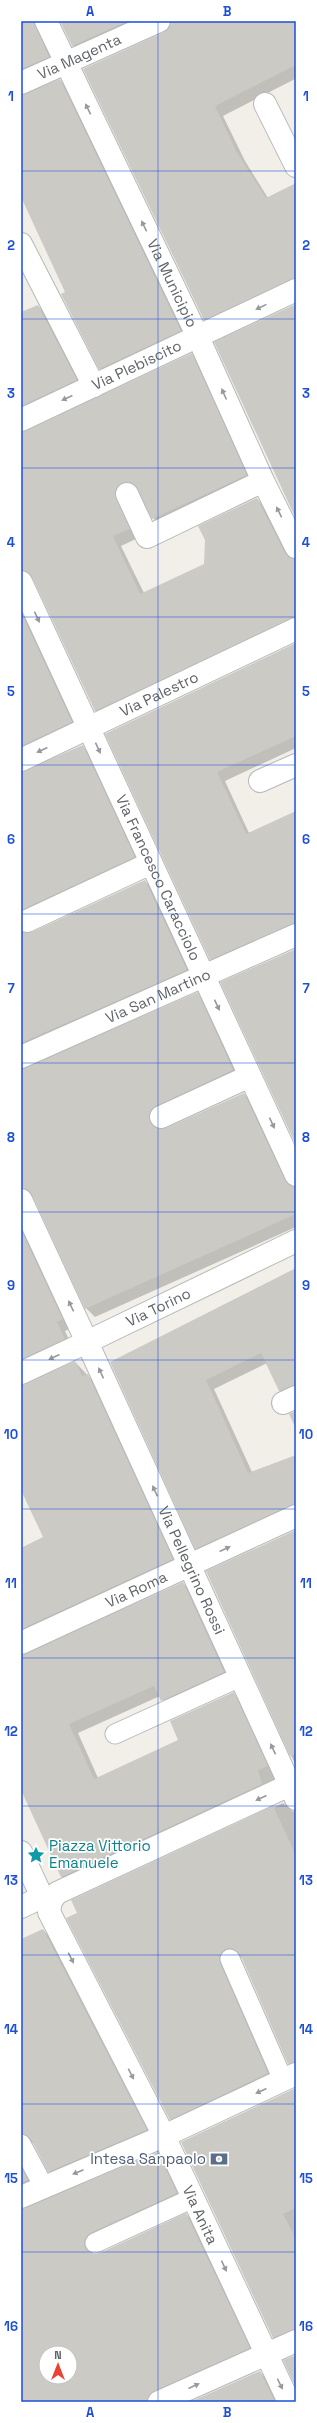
<svg xmlns="http://www.w3.org/2000/svg" width="317" height="2423" font-family="'Space Grotesk',sans-serif">
  <style>
    .shadow { fill: #0003; fill-rule: evenodd }
    .building { fill: #cccac5; fill-rule: evenodd }
    .lines { fill: none; stroke-linecap: round; stroke-linejoin: round }
    .lane-casing { stroke: #b5b8bc; stroke-width: 21 }
    .street-casing { stroke: #b5b8bc; stroke-width: 24 }
    .secondary-casing { stroke: #b6babf; stroke-width: 24 }
    .lane { stroke: #fff; stroke-width: 19 }
    .street { stroke: #fff; stroke-width: 22 }
    .secondary { stroke: #fff; stroke-width: 22 }
    .oneway { fill: #979a9d }
    .grid { fill: none; stroke: #1d4ed8; stroke-width: 1; stroke-opacity: 0.55 }
    .labels { text-anchor: middle; stroke-width: 3.5; stroke-linejoin: round; paint-order: stroke }
    .street-label { font-size: 15px; fill: #5f6368; stroke: #fff }
    .culture-label { font-size: 15px; fill: #0d838f; stroke: #fff; text-anchor: start }
    .service-label { font-size: 15px; fill: #4e5e75; stroke: #fff; text-anchor: end }
    .neatline { fill: none; stroke: #1d4ed8; stroke-width: 1.5 }
    .grid-label { font-size: 13px; text-anchor: middle; font-weight: bold; fill: #1d4ed8 }
  </style>
  <rect width="100%" height="100%" fill="#f1efe8"/>
  <!-- shadow -->
  <path class="shadow" d="M21,21h26l10,45 -36,20z
    M61,21h96l-75,34 -9,-9z
    M172,21h124v61l-1,-3 -72,37 22,45 23,37 28,-14v105l-83,39 -9,-9 -39,-286z
    M60,80l9,9 120,251 -80,37 -9,-8 -38,-74 5,-3 -46,-98v-98z
    M296,305v212l-80,-174z
    M38,306l9,9 38,74 -64,34v-110z
    M191,354l9,9 55,121 -93,43 -9,-9 -14,-27 -1,47 -17,8 23,47 71,-33 42,-61 9,9 25,50 5,2v68l-192,91 -9,-9 -60,-130 -3,-2 -11,5v-151h6z
    M21,603l59,128 -59,30z
    M296,644v104l-71,33 24,52 47,-21v122l-76,34 -9,-9 -105,-225z
    M82,746l9,9 52,111 -118,57 -1,10h8l113,-52 9,9 41,89 -174,80v-287z
    M197,994l9,8 36,77 -85,46 1,4h8l78,-35 9,9 39,84h4v40l-201,90 -9,-9 -51,-110 -4,-2 -10,5v-131z
    M21,1221l50,107 -6,3 8,17 -52,26z
    M296,1269v124l-9,4 -9,-9 -11,-25 -53,26 38,83 44,-16v59l-91,42 -9,-9 -85,-185z
    M75,1362l21,22 85,184 -160,76v-95l23,-11 -21,-46 -2,1v-108z
    M296,1531v235l-89,-194z
    M183,1583l9,9 41,89 -62,28 -11,-13 -82,37 20,45 82,-37 53,-48 9,9 40,86 -211,98 -9,-9 -41,-89v-133h5z
    M283,1803l9,8 4,1v259l-7,-8 -46,-105 -8,-1 41,125 -97,46 -9,-9 -97,-218z
    M43,1930l9,9 103,200 -97,41 -9,-9 -15,-28h-9l-4,4v-207z
    M296,2089v252l-14,5 -9,-9 -91,-195z
    M158,2153l9,9 18,40 -92,49v4l7,-1 86,-40 9,9 63,134 -97,45h-140v-192zM46,2353h24v24h-24z
    M21,2161l15,29 -15,8z
    M260,2372l9,9 11,21h-88z"/>
  <!-- building -->
  <path class="building" d="M21,21h13l15,36 -28,12z
    M60,21h68l-56,25z
    M171,21h125v44l-81,41 21,45 30,47 30,-15v95l-92,42 -121,-251 81,-37 5,-4z
    M60,79l121,252 -82,38 -38,-75 4,-2 -44,-95v-102z
    M296,304v215l-82,-177z
    M38,305l39,75 -56,26v-94z
    M192,353l55,122 -95,44 -18,-35 -12,-1 -5,4 -2,6 15,36 -17,7 27,58 64,-30 1,-24 -7,-14 59,-28 28,55 4,5 7,1v58l-201,94 -63,-134 -4,-5 -7,-2v-138z
    M21,612l51,110 -51,24z
    M296,643v93l-79,36 29,62 50,-23v112l-86,37 -105,-226z
    M83,745l52,112 -114,53v-138z
    M145,880l42,90 -166,73v-111h11z
    M296,949v196l-76,-163z
    M198,992l35,78 -77,36 -5,4 -1,12 4,5 12,1 78,-35 41,87 4,5 7,2v27l-211,95 -53,-114 -4,-5 -7,-2v-119z
    M21,1230l42,89 -6,3 8,17 -44,20z
    M296,1268v117l-17,6 -18,-38 -55,27 42,93 48,-18v49l-101,45 -85,-187z
    M75,1361l7,15 6,-2 85,185 -152,70v-81l22,-11 -22,-47v-105z
    M296,1411v18l-7,-15z
    M296,1530v223l-6,3 -84,-185z
    M183,1582l41,90 -63,29 -7,-15 -85,38 25,55 84,-39 -8,-19 64,-29 34,74 -10,4 4,14 -201,93 -40,-87v-135z
    M273,1806l23,49v207l-8,2 -48,-110 -8,-6 -7,1 -6,8 1,6 48,110 -98,47 -104,-202 11,-5 -6,-13z
    M43,1929l104,201 -99,42 -17,-33 -10,-6v-194z
    M296,2088v120l-13,6 13,25v90l-23,9 -92,-196z
    M158,2152l19,41 -87,40 -6,9 1,6 9,6 6,-1 86,-40 64,135 -96,43 -5,4 -2,7h-126v-193zM46,2353h24v24h-24z
    M21,2167l7,13 -7,3z
    M296,2355v33l-13,-28z
    M260,2371l15,31h-85z"/>
  <g class="lines">
    <!-- lane casing -->
    <g class="lane-casing">
      <path id="lane" d="M115,1734l125,-57
        M230,1959l53,121
        M21,2144l23,43
        M95,2243l98,-45"/>
    </g>
    <!-- street casing -->
    <g class="street-casing">
      <g id="street">
        <path id="s1" d="M46,21l152,316 65,144 33,66"/>
        <path id="s2" d="M21,83l138,-62"/>
        <path d="M265,104l31,62"/>
        <path d="M21,244l73,142"/>
        <path id="s3" d="M21,420l275,-130"/>
        <path d="M127,494l20,43 116,-56"/>
        <path id="s4" d="M21,582l275,593"/>
        <path id="s5" d="M21,760l275,-131"/>
        <path d="M260,781l36,-16"/>
        <path d="M27,921l124,-58"/>
        <path id="s6" d="M21,1057l275,-122"/>
        <path d="M161,1117l89,-41"/>
        <path id="s7" d="M21,1200l66,142 209,-101"/>
        <path d="M283,1403l13,-6"/>
        <path id="s8" d="M21,1643l275,-127"/>
        <path d="M290,1785l6,14"/>
        <path d="M21,1852l21,45 9,4"/>
        <path d="M21,1907l21,-10"/>
        <path d="M21,2197l143,-61 132,-62"/>
      </g>
    </g>
    <!-- secondary casing -->
    <g class="secondary-casing">
      <g id="secondary">
        <path id="s9" d="M21,1373l66,-31 203,443"/>
        <path d="M159,2402l137,-61"/>
        <path d="M289,2402l-125,-266 -115,-224 2,-11 6,-8 239,-111"/>
      </g>
    </g>
    <!-- lane -->
    <use href="#lane" class="lane"/>
    <!-- street -->
    <use href="#street" class="street"/>
    <!-- secondary -->
    <use href="#secondary" class="secondary"/>
  </g>
  <!-- one-way arrows -->
  <defs><path id="oneway-solid" d="M-6-.8H1V-3.2L6.5 0L1 3.2V.8H-6Z"/></defs>
  <g class="oneway">
    <use href="#oneway-solid" transform="translate(88 109) rotate(-116)"/>
    <use href="#oneway-solid" transform="translate(144 226) rotate(-116)"/>
    <use href="#oneway-solid" transform="translate(261 307) rotate(154)"/>
    <use href="#oneway-solid" transform="translate(224 394) rotate(-114)"/>
    <use href="#oneway-solid" transform="translate(67 398) rotate(155)"/>
    <use href="#oneway-solid" transform="translate(279 512) rotate(-116)"/>
    <use href="#oneway-solid" transform="translate(37 617) rotate(65)"/>
    <use href="#oneway-solid" transform="translate(98 748) rotate(65)"/>
    <use href="#oneway-solid" transform="translate(42 750) rotate(155)"/>
    <use href="#oneway-solid" transform="translate(217 1005) rotate(65)"/>
    <use href="#oneway-solid" transform="translate(272 1123) rotate(65)"/>
    <use href="#oneway-solid" transform="translate(71 1306) rotate(-115)"/>
    <use href="#oneway-solid" transform="translate(54 1357) rotate(155)"/>
    <use href="#oneway-solid" transform="translate(101 1373) rotate(-115)"/>
    <use href="#oneway-solid" transform="translate(155 1491) rotate(-115)"/>
    <use href="#oneway-solid" transform="translate(225 1549) rotate(-25)"/>
    <use href="#oneway-solid" transform="translate(273 1749) rotate(-115)"/>
    <use href="#oneway-solid" transform="translate(261 1798) rotate(155)"/>
    <use href="#oneway-solid" transform="translate(71 1958) rotate(63)"/>
    <use href="#oneway-solid" transform="translate(131 2074) rotate(63)"/>
    <use href="#oneway-solid" transform="translate(261 2091) rotate(155)"/>
    <use href="#oneway-solid" transform="translate(78 2172) rotate(157)"/>
    <use href="#oneway-solid" transform="translate(224 2266) rotate(65)"/>
    <use href="#oneway-solid" transform="translate(280 2384) rotate(64)"/>
    <use href="#oneway-solid" transform="translate(194 2386) rotate(-24)"/>
  </g>
  <!-- grid -->
  <path class="grid" d="M158,21v2381M21,171h275M21,319h275M21,468h275M21,617h275M21,765h275M21,914h275M21,1063h275M21,1212h275M21,1360h275M21,1509h275M21,1658h275M21,1806h275M21,1955h275M21,2104h275M21,2252h275"/>
  <!-- icons -->
  <defs>
    <g id="sight-bare" transform="scale(1.38)"><path d="M0-6L1.8-2.2L6-1.7L2.9 1.2L3.7 5.4L0 3.3L-3.7 5.4L-2.9 1.2L-6-1.7L-1.8-2.2Z" fill="#0f9aa8" stroke="#fff" stroke-width="2.5" paint-order="stroke"/></g>
    <g id="bank-bare" transform="scale(1.38)"><path d="M-6-4H6V4H-6ZM0-2.3a2.3 2.3 0 1 0 0 4.6a2.3 2.3 0 1 0 0-4.6Z" fill="#5c6f8a" stroke="#fff" stroke-width="2.5" paint-order="stroke"/></g>
  </defs>
  <g fill-rule="evenodd">
    <use href="#sight-bare" x="36" y="1855"/>
    <use href="#bank-bare" x="219" y="2159"/>
  </g>
  <g class="labels">
    <!-- street labels -->
    <g class="street-label">
      <text dy="5" stroke="none"><textPath href="#s2" startOffset="64">Via Magenta</textPath></text>
      <text dy="5" stroke="none"><textPath href="#s1" startOffset="291">Via Municipio</textPath></text>
      <text dy="5" stroke="none"><textPath href="#s3" startOffset="128">Via Plebiscito</textPath></text>
      <text dy="5" stroke="none"><textPath href="#s5" startOffset="153">Via Palestro</textPath></text>
      <text dy="5" stroke="none"><textPath href="#s4" startOffset="326">Via Francesco Caracciolo</textPath></text>
      <text dy="5" stroke="none"><textPath href="#s6" startOffset="150">Via San Martino</textPath></text>
      <text dy="5" stroke="none"><textPath href="#s7" startOffset="236">Via Torino</textPath></text>
      <text dy="5" stroke="none"><textPath href="#s9" startOffset="324">Via Pellegrino Rossi</textPath></text>
      <text dy="5" stroke="none"><textPath href="#s8" startOffset="127">Via Roma</textPath></text>
      <text transform="translate(200 2215) rotate(65)" y="5">Via Anita</text>
    </g>
    <!-- culture labels -->
    <g class="culture-label">
      <text x="49" y="1851">Piazza Vittorio<tspan x="49" dy="17">Emanuele</tspan></text>
    </g>
    <!-- service labels -->
    <g class="service-label">
      <text x="206" y="2164">Intesa Sanpaolo</text>
    </g>
  </g>
  <!-- border -->
  <rect width="317" height="2423" fill="none" stroke="#ffffff" stroke-width="44"/>
  <!-- north arrow -->
  <g transform="translate(58 2365)"><circle r="19" fill="#ffffff" stroke="#bfc1c3"/>
  <path d="M0-3L7 15L0 10L-7 15Z" fill="#ea4335"/>
  <text y="-6" font-size="11" font-weight="bold" text-anchor="middle" fill="#5f6368">N</text>
  </g>
  <rect x="22" y="22" width="273" height="2379" class="neatline"/>
  <g class="grid-label">
    <text x="90" y="16">A</text>
    <text x="227" y="16">B</text>
    <text x="11" y="101">1</text>
    <text x="306" y="101">1</text>
    <text x="11" y="250">2</text>
    <text x="306" y="250">2</text>
    <text x="11" y="398">3</text>
    <text x="306" y="398">3</text>
    <text x="11" y="547">4</text>
    <text x="306" y="547">4</text>
    <text x="11" y="696">5</text>
    <text x="306" y="696">5</text>
    <text x="11" y="844">6</text>
    <text x="306" y="844">6</text>
    <text x="11" y="993">7</text>
    <text x="306" y="993">7</text>
    <text x="11" y="1142">8</text>
    <text x="306" y="1142">8</text>
    <text x="11" y="1290">9</text>
    <text x="306" y="1290">9</text>
    <text x="11" y="1439">10</text>
    <text x="306" y="1439">10</text>
    <text x="11" y="1588">11</text>
    <text x="306" y="1588">11</text>
    <text x="11" y="1736">12</text>
    <text x="306" y="1736">12</text>
    <text x="11" y="1885">13</text>
    <text x="306" y="1885">13</text>
    <text x="11" y="2034">14</text>
    <text x="306" y="2034">14</text>
    <text x="11" y="2183">15</text>
    <text x="306" y="2183">15</text>
    <text x="11" y="2331">16</text>
    <text x="306" y="2331">16</text>
    <text x="90" y="2417">A</text>
    <text x="227" y="2417">B</text>
  </g>
</svg>
